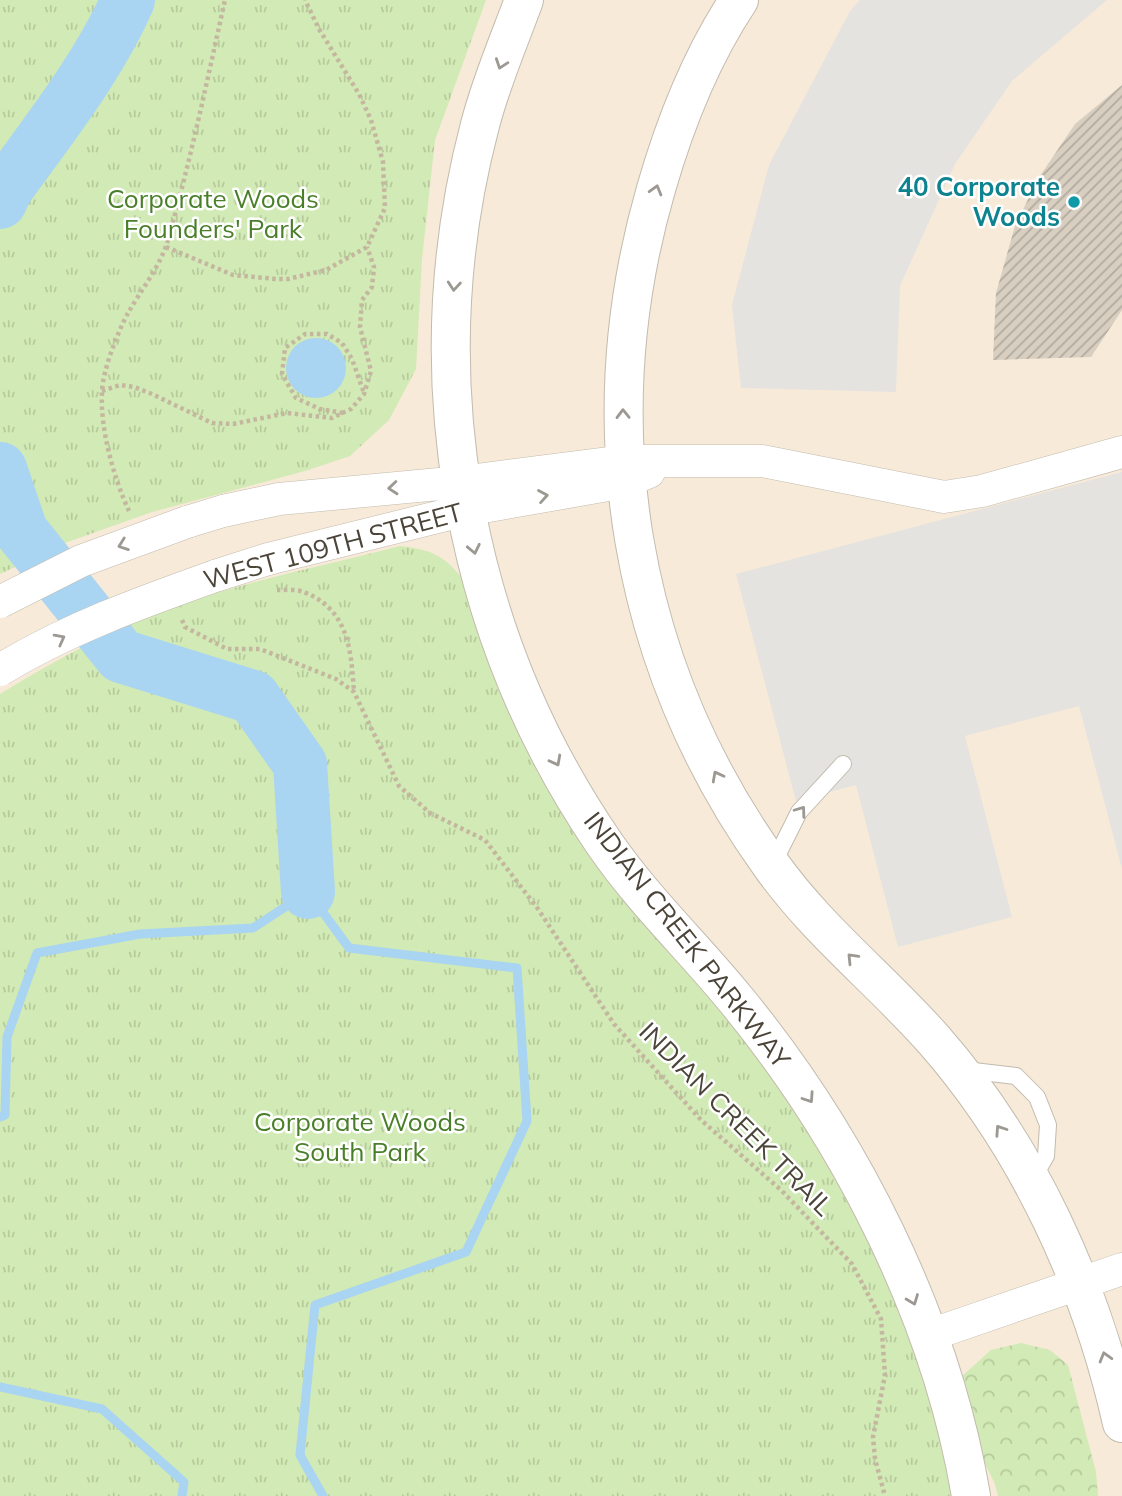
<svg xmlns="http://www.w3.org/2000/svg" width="1122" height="1496" font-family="Mulish,sans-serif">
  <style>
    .commercial { fill: #f7ead8 }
    .forest { fill: url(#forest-crowns) }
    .park { fill: url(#park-tufts) }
    .parking { fill: #e5e3e0 }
    .water { fill: #a9d4f2 }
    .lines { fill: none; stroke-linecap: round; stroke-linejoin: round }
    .stream { stroke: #a9d4f2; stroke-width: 9 }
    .river { stroke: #a9d4f2; stroke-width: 54 }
    .building { fill: url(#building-hatch) }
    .service-casing { stroke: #c2bbae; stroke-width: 18 }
    .minor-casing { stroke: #c2bbae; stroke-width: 33 }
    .tertiary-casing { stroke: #c2bbae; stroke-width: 40 }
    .path { stroke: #c4b79f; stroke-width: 4.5; stroke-dasharray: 3.5 3.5; stroke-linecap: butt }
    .service { stroke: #fff; stroke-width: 16 }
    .minor { stroke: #fff; stroke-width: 32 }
    .tertiary { stroke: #fff; stroke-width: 38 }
    .minor-bridge-casing { stroke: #c2bbae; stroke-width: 33; stroke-linecap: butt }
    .minor-bridge { stroke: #fff; stroke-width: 32 }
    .oneway { stroke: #9c9892 }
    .culture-dot { fill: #0f9aa8; stroke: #fff; stroke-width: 2.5 }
    .labels { text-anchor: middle; stroke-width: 5; stroke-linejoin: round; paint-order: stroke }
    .culture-label { font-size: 26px; font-weight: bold; fill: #0d838f; stroke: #fff; text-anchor: end }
    .park-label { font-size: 26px; fill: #4a7f2a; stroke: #fff }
    .street-label { font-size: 26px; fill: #4b4439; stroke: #fff }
  </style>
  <defs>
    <pattern id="forest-crowns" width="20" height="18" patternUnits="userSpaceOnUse" patternTransform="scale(1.75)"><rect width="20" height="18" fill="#d2eab5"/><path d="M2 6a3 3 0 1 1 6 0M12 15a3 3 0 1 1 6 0" fill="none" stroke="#b6ca9c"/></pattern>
    <pattern id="park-tufts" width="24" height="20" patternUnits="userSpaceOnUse" patternTransform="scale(1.75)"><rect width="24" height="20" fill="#d2eab5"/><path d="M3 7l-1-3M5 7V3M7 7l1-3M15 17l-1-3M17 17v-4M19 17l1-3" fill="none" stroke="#b6ca9c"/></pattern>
    <pattern id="building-hatch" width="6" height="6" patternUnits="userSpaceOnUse" patternTransform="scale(1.75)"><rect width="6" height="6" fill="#d8cfc1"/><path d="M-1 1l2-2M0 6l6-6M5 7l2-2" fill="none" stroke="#b1aa9e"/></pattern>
  </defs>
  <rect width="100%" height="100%" fill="#f6f3ec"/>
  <!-- commercial -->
  <path class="commercial" d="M0,0h1122v1496h-1122z"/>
  <!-- forest -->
  <path class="forest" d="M1021,1343l29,7 18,15 28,107 2,24h-100l-3,-12 -23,-47 -11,-60 30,-27z"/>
  <!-- park -->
  <path class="park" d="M0,0h486l-51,140 -13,119 -6,110 -27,51 -39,36 -45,15 -153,41 -90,32 -62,30z
    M400,546c32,4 42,8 63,33l284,459 67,97 51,96 46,107 31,102 10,56h-952v-802c47,-29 96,-56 147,-77 81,-33 169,-49 253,-71z"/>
  <!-- parking -->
  <path class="parking" d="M860,0h247l-95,81 -57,83 -55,122 -4,106 -155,-4 -9,-83 37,-140 81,-154z
    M1122,472v397l-43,-163 -114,30 47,181 -114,30 -42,-162 -60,16 -60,-227z"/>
  <!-- water -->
  <path class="water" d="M286 368a30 30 0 1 1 60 0a30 30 0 1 1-60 0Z"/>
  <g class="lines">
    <!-- stream -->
    <path class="stream" d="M0,1117l5,-2 2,-78 30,-84 103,-19 113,-6 55,-36 41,56 168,20 10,153 -61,131 -151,53 -15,150 23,41
      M0,1387l102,22 82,73 -2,14"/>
    <!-- river -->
    <path class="river" d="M0,202l6,-13c43,-60 92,-121 122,-189
      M0,469l21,62 100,125 132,41 47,67 8,128"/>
  </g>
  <!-- building -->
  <path class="building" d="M1122,85v225l-31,47 -98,3 3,-67 19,-67 23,-47 37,-55z"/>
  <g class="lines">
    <!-- service casing -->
    <g class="service-casing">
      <path id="service" d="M773,864l26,-52 44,-48
        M965,1070l51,6 21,21 11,28 -2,31 -14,24"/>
    </g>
    <!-- minor casing -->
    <g class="minor-casing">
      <path id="minor" d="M187,522l36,-11 56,-12 182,-17 163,-21h138l182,36 38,-6 140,-39
        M215,576l53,-17 198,-49 159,-28 24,-10
        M927,1336l195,-67"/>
    </g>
    <!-- tertiary casing -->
    <g class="tertiary-casing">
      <path id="tertiary" d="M524,0c-15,41 -33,82 -44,125 -65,246 -20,507 124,718 39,57 90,105 133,158 114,139 204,316 234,495
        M739,0c-38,57 -64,123 -83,189 -68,235 -28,477 115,676 47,66 110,115 163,175 94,107 157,245 188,383"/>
    </g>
    <!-- path -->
    <path class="path" d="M166,247l67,28 43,4h12l38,-9 41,-23 18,-39 -2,-46 -12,-42 -12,-26 -40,-65 -14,-29
      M102,391l18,-6 14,2 18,7 60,29 21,1 54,-11 45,5 19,-9 13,-15 7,-23 -11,-44 2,-27 10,-13 2,-20 -7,-20
      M343,413l-23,-4 -24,-11 -14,-24 3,-26 20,-14h22l15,9 10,16 12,34
      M129,511c-15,-32 -29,-82 -27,-118 0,-21 16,-62 26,-80 12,-21 32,-47 39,-70 23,-80 40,-162 58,-243
      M277,590c8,0 19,-1 27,2 45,18 47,58 50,100
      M182,620l3,7 42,22h33l76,30 18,13 45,94 31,27 55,27 53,69 76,115 87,96 80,70 71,74 29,55 4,56 -12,62 2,22 10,37"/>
    <!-- service -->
    <use href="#service" class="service"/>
    <!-- minor -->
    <use href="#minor" class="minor"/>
    <!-- tertiary -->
    <use href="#tertiary" class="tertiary"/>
    <!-- minor-bridge casing -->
    <g class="minor-bridge-casing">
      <path id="minor-bridge" d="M0,602l81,-41 106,-39
        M0,670c67,-41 142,-68 215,-94"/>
    </g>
    <!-- minor-bridge -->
    <use href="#minor-bridge" class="minor-bridge"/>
  </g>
  <!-- one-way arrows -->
  <defs><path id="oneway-chevron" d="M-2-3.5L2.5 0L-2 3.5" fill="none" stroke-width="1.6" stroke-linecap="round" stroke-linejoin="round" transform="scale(1.75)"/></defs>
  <g class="oneway">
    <use href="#oneway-chevron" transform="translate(501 64) rotate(109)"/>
    <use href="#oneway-chevron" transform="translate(656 190) rotate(-74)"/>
    <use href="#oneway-chevron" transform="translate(454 286) rotate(95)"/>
    <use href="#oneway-chevron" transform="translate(623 414) rotate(-91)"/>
    <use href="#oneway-chevron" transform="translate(393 488) rotate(175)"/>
    <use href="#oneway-chevron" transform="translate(543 496) rotate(-10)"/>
    <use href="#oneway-chevron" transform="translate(123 545) rotate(160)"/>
    <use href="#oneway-chevron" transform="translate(474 549) rotate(78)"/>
    <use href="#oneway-chevron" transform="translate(60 639) rotate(-28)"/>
    <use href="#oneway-chevron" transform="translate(556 761) rotate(62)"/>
    <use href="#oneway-chevron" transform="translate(717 776) rotate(-118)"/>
    <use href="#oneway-chevron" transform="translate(801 811) rotate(-54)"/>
    <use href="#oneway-chevron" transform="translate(852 958) rotate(-134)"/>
    <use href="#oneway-chevron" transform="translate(809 1098) rotate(56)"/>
    <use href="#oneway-chevron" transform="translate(1000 1130) rotate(-124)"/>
    <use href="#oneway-chevron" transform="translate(913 1300) rotate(69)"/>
    <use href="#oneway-chevron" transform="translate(1105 1357) rotate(-106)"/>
  </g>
  <!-- markers -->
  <circle class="culture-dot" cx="1074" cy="202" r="7"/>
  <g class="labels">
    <!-- culture labels -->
    <g class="culture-label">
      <text x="1060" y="196">40 Corporate<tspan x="1060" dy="30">Woods</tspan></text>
    </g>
    <!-- park labels -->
    <g class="park-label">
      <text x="213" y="208">Corporate Woods<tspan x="213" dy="30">Founders' Park</tspan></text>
      <text x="360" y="1131">Corporate Woods<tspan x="360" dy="30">South Park</tspan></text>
    </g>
    <!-- street labels -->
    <g class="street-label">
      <text transform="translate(333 546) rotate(-15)" y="9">WEST 109TH STREET</text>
      <text transform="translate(687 940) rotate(52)" y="9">INDIAN CREEK PARKWAY</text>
      <text transform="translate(736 1119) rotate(45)" y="9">INDIAN CREEK TRAIL</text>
    </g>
  </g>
</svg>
